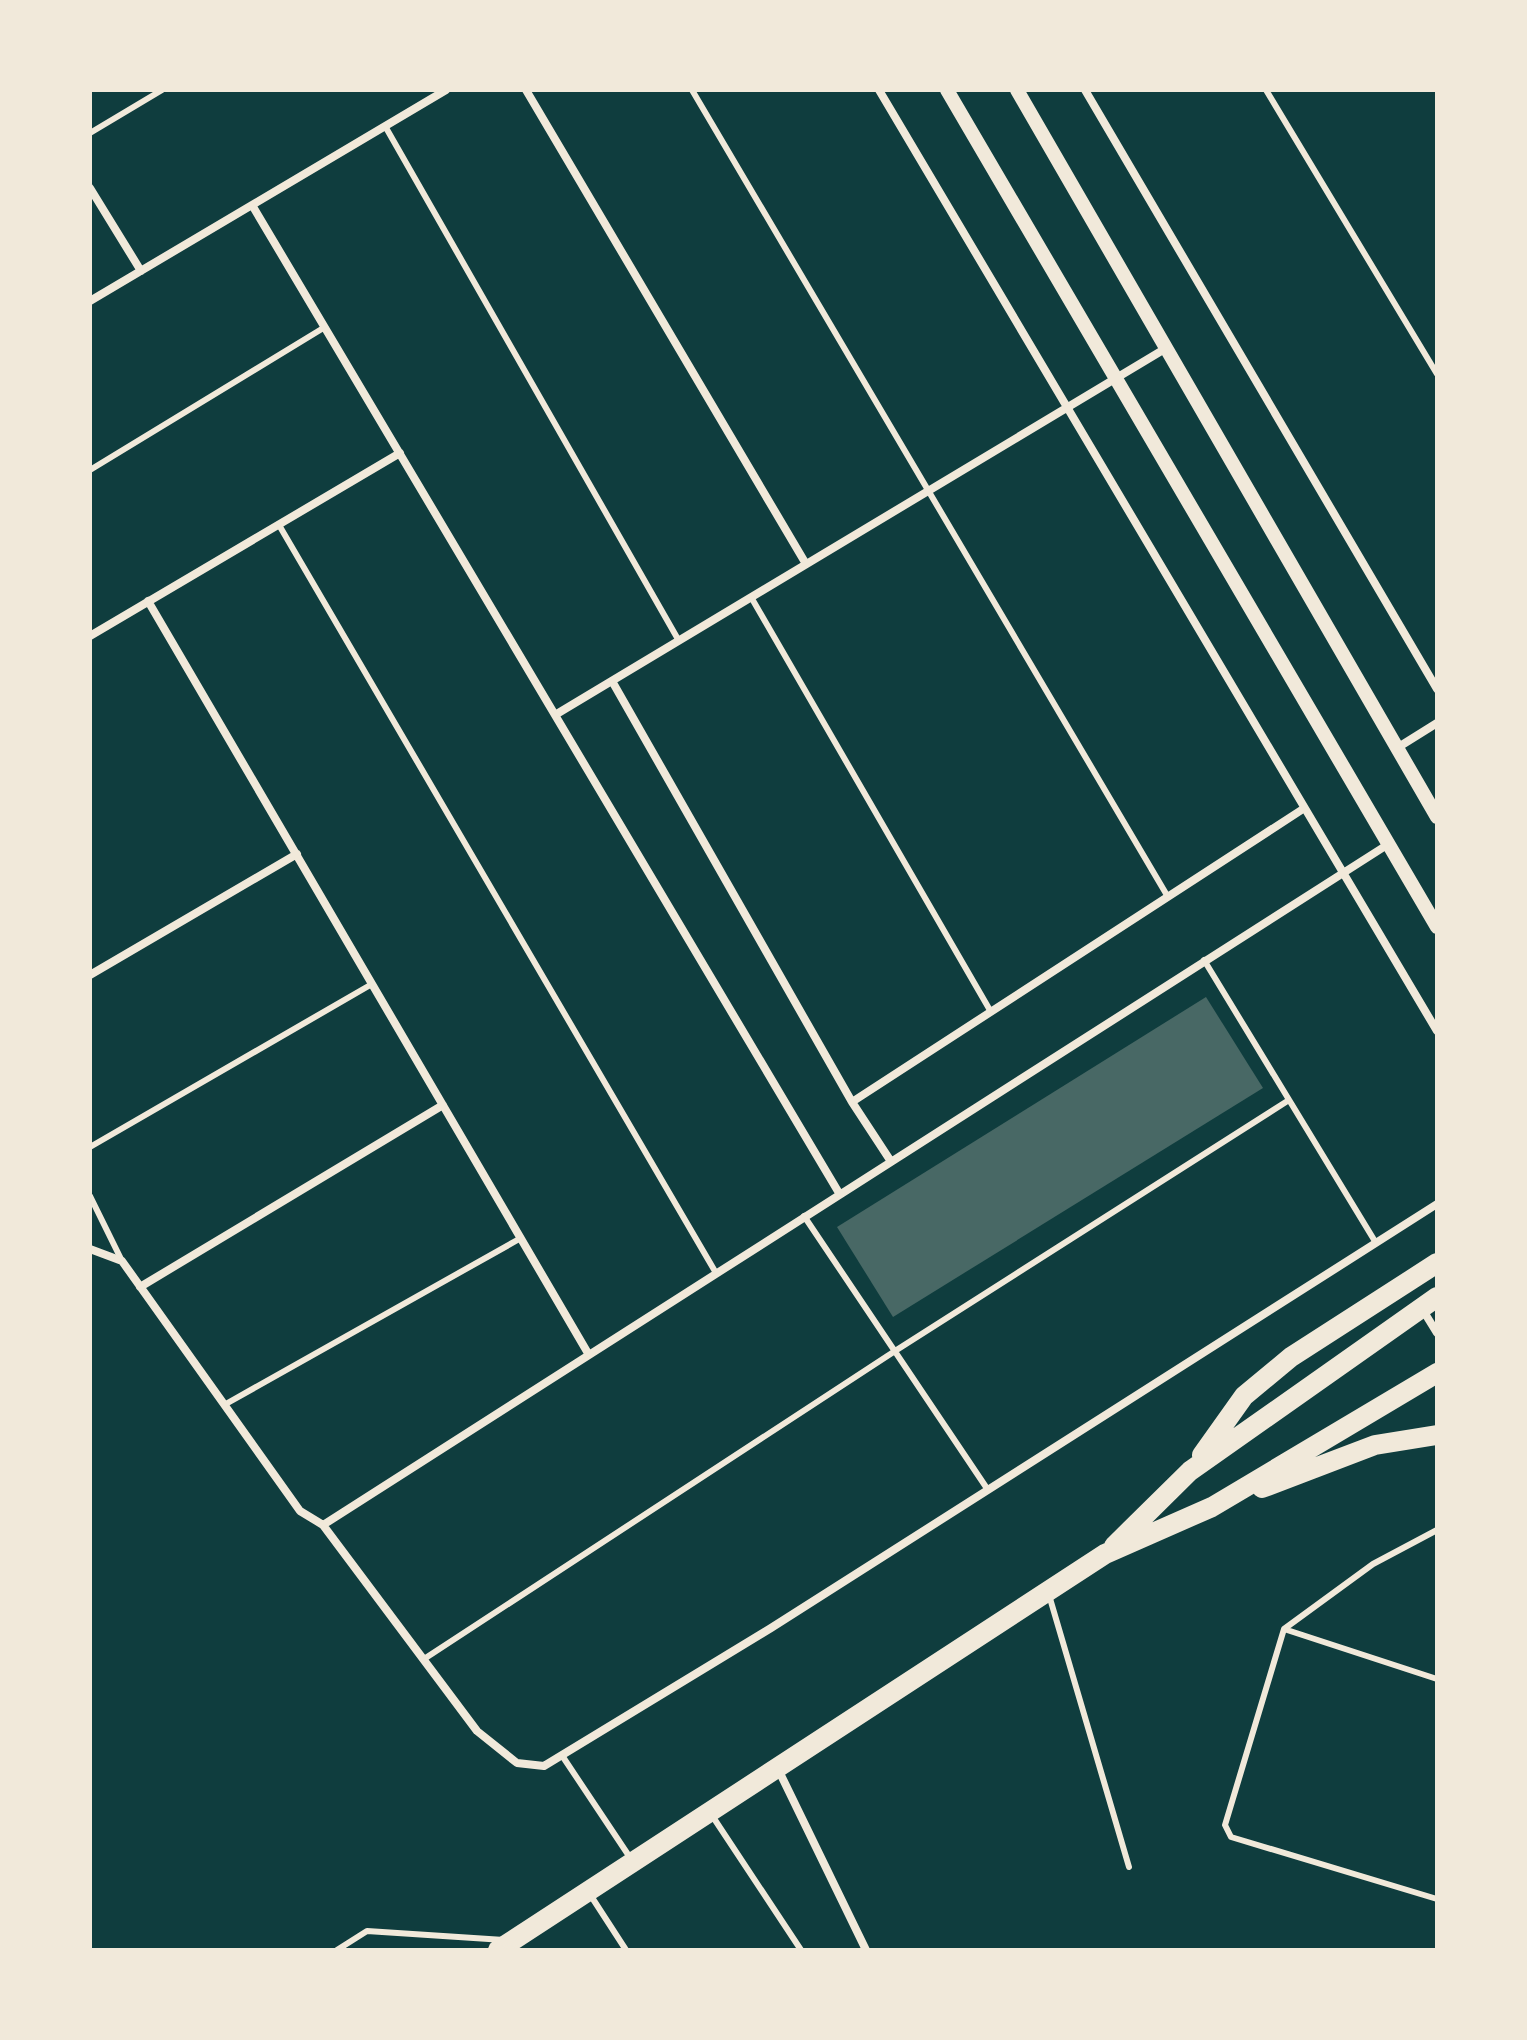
<svg xmlns="http://www.w3.org/2000/svg" width="1527" height="2040" font-family="'Fira Sans Condensed',sans-serif">
  <style>
    .building { fill: #486865 }
    .lines { fill: none; stroke-linecap: round; stroke-linejoin: round }
    .service { stroke: #f1e9da; stroke-width: 6 }
    .minor { stroke: #f1e9da; stroke-width: 8 }
    .tertiary { stroke: #f1e9da; stroke-width: 14 }
    .primary { stroke: #f1e9da; stroke-width: 20 }
  </style>
  <rect width="100%" height="100%" fill="#0f3d3e"/>
  <!-- building -->
  <path class="building" d="M1206,997l57,91 -370,229 -56,-90z"/>
  <g class="lines">
    <!-- service -->
    <path class="service" d="M692,90l476,807
      M1266,90l171,284
      M385,126l294,515
      M90,133l72,-43
      M90,470l235,-143
      M279,525l437,748
      M751,597l240,415
      M1204,960l172,283
      M90,1147l282,-163
      M90,1196l32,65
      M804,1216l184,274
      M224,1405l297,-167
      M1437,1530l-64,34 -89,65 -59,196 6,12 206,62
      M1049,1595l80,272
      M1284,1629l153,50
      M424,1659l471,-308 394,-251
      M563,1757l68,102
      M713,1817l88,133
      M591,1896l35,54
      M337,1950l30,-19 137,9"/>
    <!-- minor -->
    <path class="minor" d="M526,90l280,474
      M879,90l558,941
      M1085,90l352,599
      M90,188l51,83
      M252,205l587,988
      M90,301l356,-211
      M148,601l441,754
      M90,636l310,-183
      M612,681l240,421 38,58
      M555,715l613,-368
      M1397,748l40,-25
      M90,975l207,-121
      M852,1102l451,-293
      M90,1249l32,12 178,250 23,14 154,206 40,32 27,3 227,-138 666,-424
      M140,1287l303,-182
      M1421,1307l16,26
      M323,1525l1064,-680
      M778,1769l88,181"/>
    <!-- tertiary -->
    <path class="tertiary" d="M947,90l490,837
      M1017,90l420,727"/>
    <!-- primary -->
    <path class="primary" d="M1202,1455l42,-59 47,-39 146,-94
      M1262,1488l113,-43 62,-10
      M1114,1546l76,-75 247,-174
      M498,1950l607,-396 107,-47 225,-134"/>
  </g>
  <!-- border -->
  <rect width="1527" height="2040" fill="none" stroke="#f1e9da" stroke-width="184"/>
</svg>
